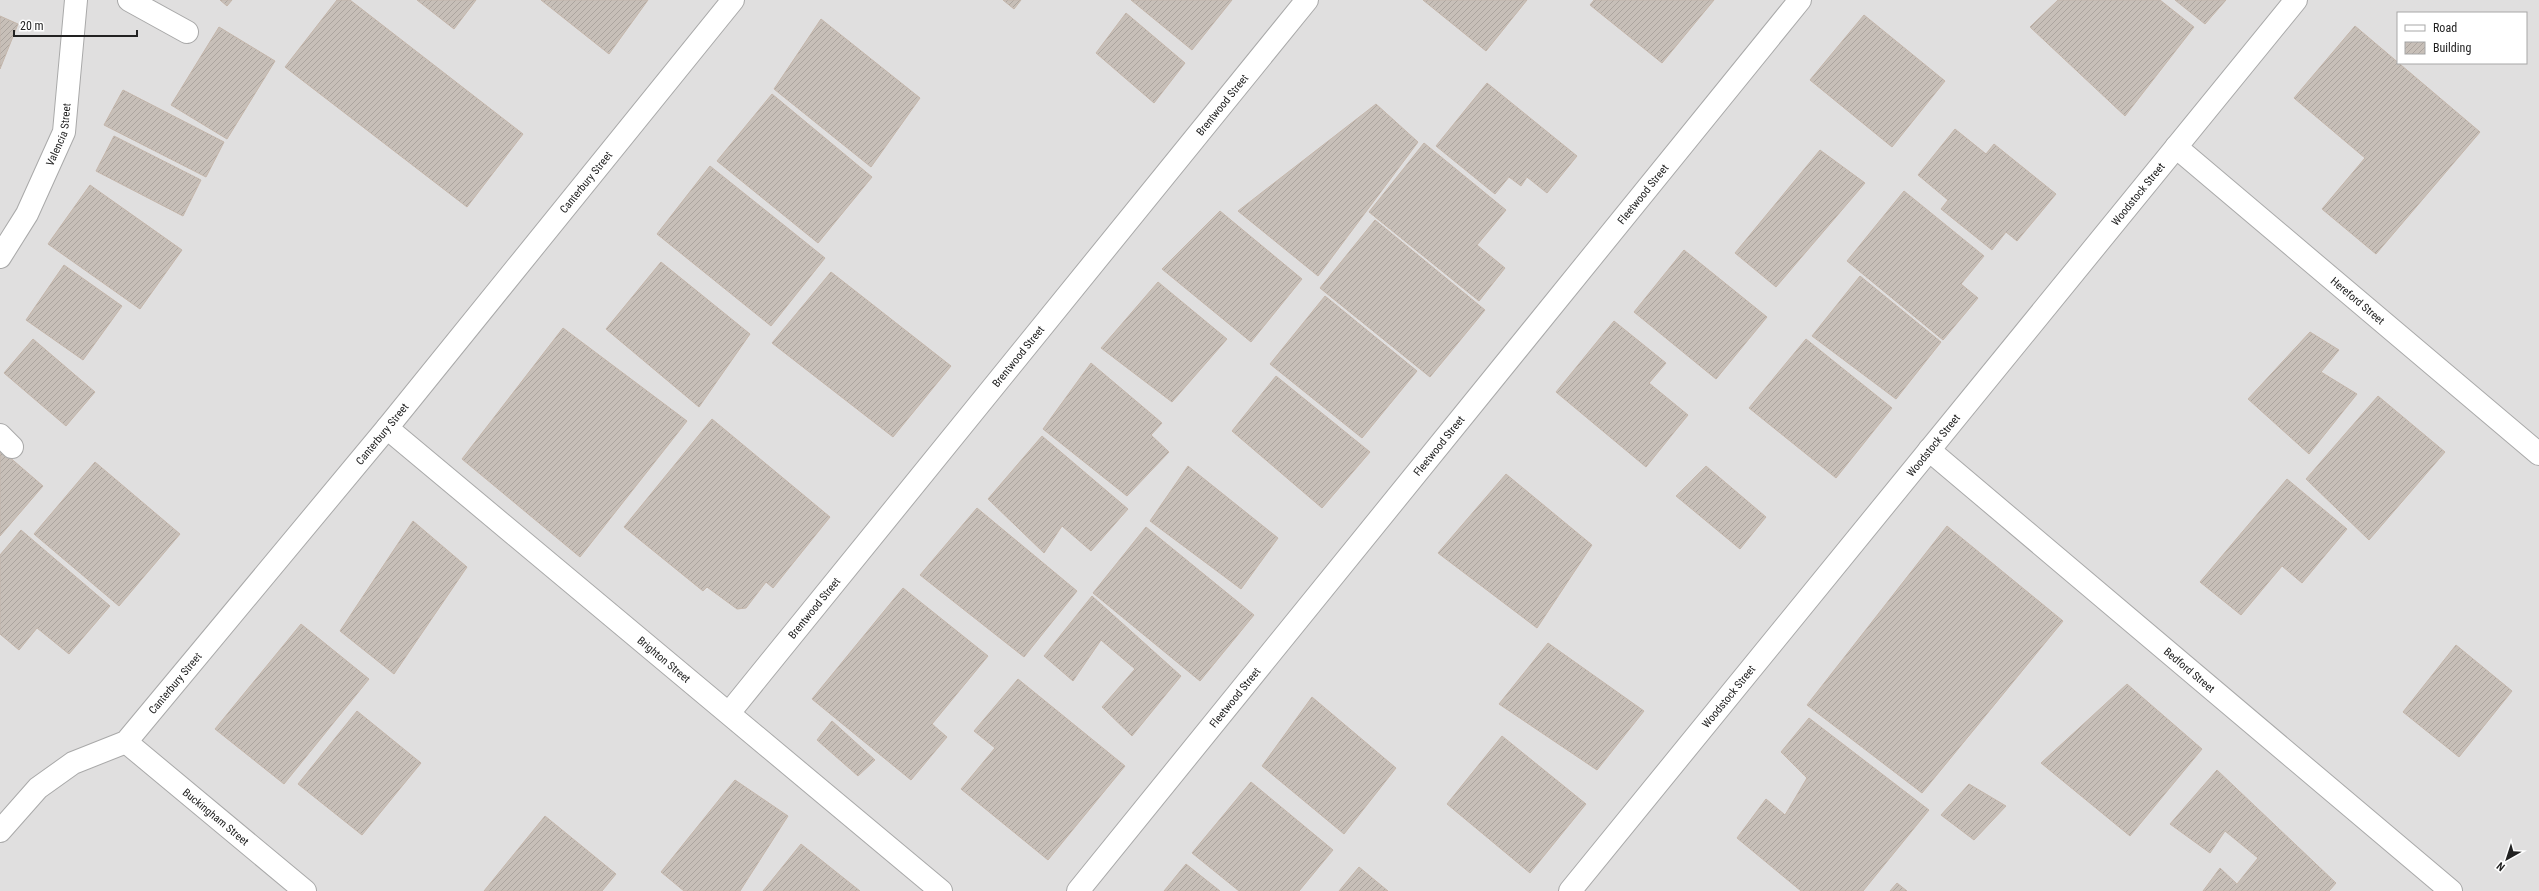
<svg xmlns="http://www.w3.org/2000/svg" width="2539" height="891" font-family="'Roboto Condensed',sans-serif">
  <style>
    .residential { fill: #e0dfdf; fill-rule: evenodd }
    .building { fill: url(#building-hatch); stroke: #c4b6ab }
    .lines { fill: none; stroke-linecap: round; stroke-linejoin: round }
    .street-casing { stroke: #a9a9a9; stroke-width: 24 }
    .street { stroke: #fff; stroke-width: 22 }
    .labels { text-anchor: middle; stroke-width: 3; stroke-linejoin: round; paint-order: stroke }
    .street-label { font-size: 11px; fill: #222; stroke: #fff }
  </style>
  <defs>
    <pattern id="building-hatch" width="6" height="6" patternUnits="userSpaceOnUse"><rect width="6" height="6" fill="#c7bfb8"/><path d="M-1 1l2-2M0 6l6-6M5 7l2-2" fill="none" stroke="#aba49e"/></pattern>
  </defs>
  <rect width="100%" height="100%" fill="#f2efe9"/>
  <!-- residential -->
  <path class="residential" d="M0,0h2539v891h-2539zM2398,13h128v50h-128z"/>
  <!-- building -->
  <path class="building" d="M220,0h12l-5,6z
    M337,0h13l173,134 -56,73 -182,-140z
    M417,0h59l-22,29z
    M541,0h107l-39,54z
    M1003,0h18l-7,9z
    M1131,0h101l-40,50z
    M1423,0h104l-41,51z
    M1594,0h120l-52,63 -72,-58z
    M2058,0h102l34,27 -69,89 -95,-89z
    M2175,0h51l-21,24z
    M1126,13l59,50 -31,40 -58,-50z
    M1864,15l81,66 -53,66 -82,-67z
    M0,16l18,8 -18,45z
    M821,19l99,79 -49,69 -97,-78z
    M2355,26l125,106 -104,122 -54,-45 43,-51 -71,-60z
    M219,27l56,34 -48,78 -56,-34z
    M1487,83l90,73 -30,37 -20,-16 -6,9 -12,-9 -14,17 -59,-48z
    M123,90l101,52 -18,35 -102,-52z
    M772,94l100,83 -54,66 -101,-82z
    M1376,104l42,38 -100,134 -80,-65z
    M1955,129l31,25 8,-10 62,50 -39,47 -11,-9 -14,18 -51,-41 7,-9 -30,-25z
    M114,136l87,44 -18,36 -87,-45z
    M1424,143l82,67 -29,35 28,23 -26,33 -110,-89z
    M1820,150l45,33 -89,104 -41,-34z
    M710,166l115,92 -54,68 -114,-92z
    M90,185l92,65 -42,59 -92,-65z
    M1904,191l80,65 -23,28 17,14 -35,42 -96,-79z
    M1220,211l82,68 -51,63 -89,-73z
    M1375,220l110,90 -55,67 -110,-89z
    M1684,250l83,67 -51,62 -82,-67z
    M661,262l89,72 -51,73 -93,-78z
    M64,265l58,41 -39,54 -57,-40z
    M831,272l120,94 -58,71 -121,-94z
    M1860,276l81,66 -45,57 -84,-63z
    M1158,282l69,57 -55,63 -71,-54z
    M1325,296l92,75 -55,67 -92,-74z
    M1614,321l52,42 -17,20 39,32 -42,52 -90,-75z
    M563,328l124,93 -107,136 -118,-98z
    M2310,332l29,18 -18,22 36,22 -48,60 -61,-55z
    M33,339l62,53 -29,34 -62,-53z
    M1806,339l86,69 -56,70 -87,-70z
    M1091,363l71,60 -11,12 18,17 -42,44 -84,-67z
    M1276,376l94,76 -48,56 -90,-77z
    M2378,396l67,56 -76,88 -63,-61z
    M712,419l118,98 -57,71 -7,-6 -20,26 -9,1 -30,-22 -4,4 -79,-64z
    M1042,436l86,73 -37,42 -29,-25 -18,27 -56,-54z
    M0,449l43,37 -43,50z
    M95,462l85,72 -61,72 -85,-72z
    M1188,466l90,72 -37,51 -91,-68z
    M1706,466l60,51 -26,32 -64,-53z
    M1506,474l86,71 -55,83 -99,-75z
    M2287,479l60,50 -45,54 -20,-17 -41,49 -41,-33z
    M977,508l100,83 -53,66 -104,-82z
    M413,521l54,46 -73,107 -54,-43z
    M1947,526l116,95 -141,172 -115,-88z
    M1146,527l108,88 -54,66 -107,-88z
    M21,530l89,76 -41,48 -32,-26 -18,22 -19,-16v-79z
    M903,588l85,68 -56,68 15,13 -36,43 -99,-81z
    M1092,596l89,80 -49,60 -30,-29 33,-38 -34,-29 -28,41 -29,-25z
    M301,624l68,55 -85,105 -69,-55z
    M1548,643l96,68 -47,59 -98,-66z
    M2456,645l56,46 -53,66 -56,-45z
    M1018,679l107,87 -77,94 -87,-71 34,-41 -21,-17z
    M2127,684l75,65 -72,87 -89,-73z
    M1312,697l84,71 -52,66 -82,-68z
    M357,711l64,52 -59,72 -64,-51z
    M1809,718l120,92 -66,81h-62l-64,-53 29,-39 19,16 22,-37 -26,-26z
    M832,721l43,39 -17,16 -41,-36z
    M1502,736l84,68 -56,69 -83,-69z
    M2217,770l119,113 -7,8h-126l17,-23 17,16 21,-26 -33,-27 -15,22 -40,-29z
    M735,780l53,36 -48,75h-56l-23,-19z
    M1251,782l82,68 -34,41h-60l-47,-38z
    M1969,784l37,22 -32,34 -33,-25z
    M545,816l71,58 -14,17h-118z
    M801,844l59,47h-97z
    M1186,864l34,27h-56z
    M1359,867l29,24h-49z
    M1897,883l10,8h-17z"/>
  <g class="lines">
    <!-- street casing -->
    <g class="street-casing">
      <g id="street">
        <path d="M129,0l58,32"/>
        <path id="s1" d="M2176,147l363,307"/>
        <path id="s2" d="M0,257l27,-43 37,-82 12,-132"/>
        <path id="s3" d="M387,428l554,463"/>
        <path d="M0,435l12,12"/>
        <path id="s4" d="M1929,450l522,441"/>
        <path id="s5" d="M729,713l578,-713"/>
        <path id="s6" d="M126,742l179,149"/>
        <path id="s7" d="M0,831l38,-43 35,-25 53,-21 261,-314 346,-428"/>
        <path id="s8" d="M1078,891l722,-891"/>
        <path id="s9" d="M1570,891l726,-891"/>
      </g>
    </g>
    <!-- street -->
    <use href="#street" class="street"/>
  </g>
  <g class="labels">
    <!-- street labels -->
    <g class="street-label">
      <text dy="4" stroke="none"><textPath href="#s5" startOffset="783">Brentwood Street</textPath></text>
      <text dy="4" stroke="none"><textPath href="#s2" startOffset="137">Valencia Street</textPath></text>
      <text dy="4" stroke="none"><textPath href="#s7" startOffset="882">Canterbury Street</textPath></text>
      <text dy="4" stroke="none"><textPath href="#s8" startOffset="897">Fleetwood Street</textPath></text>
      <text dy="4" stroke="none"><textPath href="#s9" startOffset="899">Woodstock Street</textPath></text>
      <text dy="4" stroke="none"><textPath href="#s1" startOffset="238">Hereford Street</textPath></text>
      <text dy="4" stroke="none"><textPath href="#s5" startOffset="459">Brentwood Street</textPath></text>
      <text dy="4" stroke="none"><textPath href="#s7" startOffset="558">Canterbury Street</textPath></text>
      <text dy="4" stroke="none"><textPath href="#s9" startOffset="575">Woodstock Street</textPath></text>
      <text dy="4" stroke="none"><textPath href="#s8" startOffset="573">Fleetwood Street</textPath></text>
      <text dy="4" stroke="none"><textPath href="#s5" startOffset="135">Brentwood Street</textPath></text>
      <text dy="4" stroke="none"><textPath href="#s3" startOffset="361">Brighton Street</textPath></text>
      <text dy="4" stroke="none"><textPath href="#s4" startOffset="341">Bedford Street</textPath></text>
      <text dy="4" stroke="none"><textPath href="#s7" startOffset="234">Canterbury Street</textPath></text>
      <text dy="4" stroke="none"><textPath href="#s9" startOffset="251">Woodstock Street</textPath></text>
      <text dy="4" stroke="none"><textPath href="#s8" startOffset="249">Fleetwood Street</textPath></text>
      <text dy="4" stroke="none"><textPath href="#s6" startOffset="117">Buckingham Street</textPath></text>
    </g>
  </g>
  <!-- legend -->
  <rect x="2397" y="12" width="130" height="52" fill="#ffffff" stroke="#a7a7a7"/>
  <rect x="2405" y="25" width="20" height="6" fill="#ffffff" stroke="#a7a7a7"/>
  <text x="2433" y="32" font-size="12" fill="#222222">Road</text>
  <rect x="2405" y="42" width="20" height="12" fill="url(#building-hatch)" stroke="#a7a7a7"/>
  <text x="2433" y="52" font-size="12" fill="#222222">Building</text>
  <!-- north arrow -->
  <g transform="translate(2507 859) rotate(219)" stroke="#ffffff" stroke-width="3" paint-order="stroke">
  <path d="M0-3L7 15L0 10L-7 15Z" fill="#222222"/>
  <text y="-6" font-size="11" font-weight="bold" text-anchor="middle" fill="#222222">N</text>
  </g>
  <!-- scale -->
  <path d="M14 30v6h123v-6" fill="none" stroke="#222222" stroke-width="2"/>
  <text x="20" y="30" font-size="12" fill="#222222" stroke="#ffffff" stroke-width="3" paint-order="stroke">20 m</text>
</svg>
